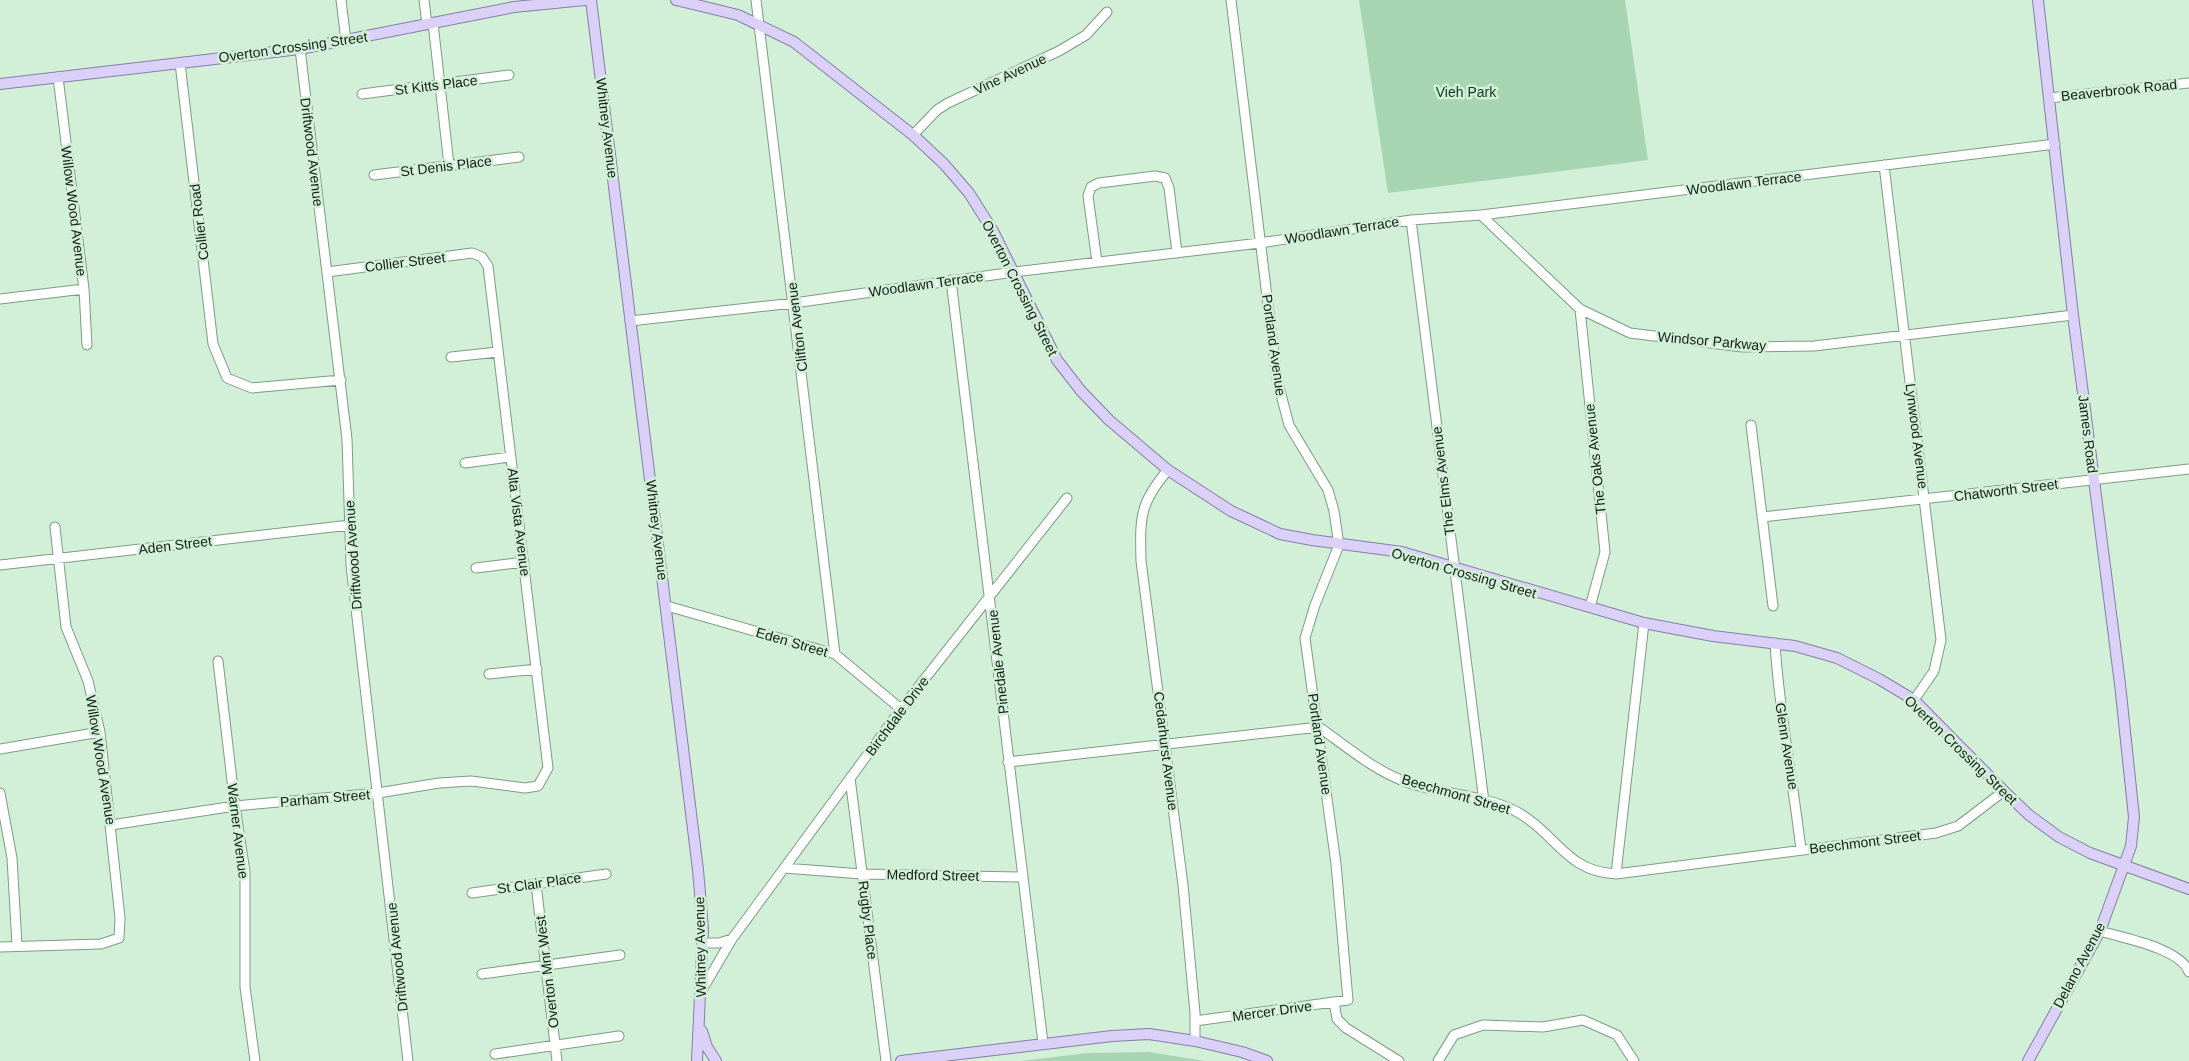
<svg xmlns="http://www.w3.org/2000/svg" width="2189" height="1061" font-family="Arial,sans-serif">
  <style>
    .green { fill: #a7d5b1 }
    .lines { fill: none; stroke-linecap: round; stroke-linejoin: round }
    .minor-casing { stroke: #7e9b84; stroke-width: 11 }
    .major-casing { stroke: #857ea6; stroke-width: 12 }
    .minor { stroke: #fff; stroke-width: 9 }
    .major { stroke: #dad0f8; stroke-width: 10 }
    .labels { text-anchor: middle; stroke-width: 5; stroke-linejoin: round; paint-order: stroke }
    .street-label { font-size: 14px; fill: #152017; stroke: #d1f0d7 }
    .park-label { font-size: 14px; fill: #0e391c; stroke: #d1f0d7 }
  </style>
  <rect width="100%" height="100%" fill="#d1f0d7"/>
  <!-- green -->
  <path class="green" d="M1359,0h266l23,160 -260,33z
    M1149,1052l56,9h-184l67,-8z"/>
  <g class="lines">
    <!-- minor casing -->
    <g class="minor-casing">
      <path id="minor" d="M341,0l5,41
        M424,0l3,24
        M756,0l79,654
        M433,23l16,142
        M300,49l47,390 4,126 57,496
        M180,63l33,281 14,34 25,10 89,-8
        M58,77l26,212 3,56
        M362,94l147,-19
        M2049,98l140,-15
        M913,135l24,-25 11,-7 111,-52 27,-16 21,-23
        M1884,165l57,475 -7,31 -20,29
        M374,175l145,-18
        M1481,215l99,94 50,24 112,14 72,-1 259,-31
        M1411,220l73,582
        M1097,262l-9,-66 3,-9 8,-4 56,-7 10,2 4,10 8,65
        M951,280l92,763
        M0,299l84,-10
        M1580,309l25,243 -15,55
        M630,321l164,-18 220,-31 246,-29 151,-23 70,-5 574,-71
        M451,357l47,-5
        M1751,425l22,181
        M465,463l45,-6
        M1168,470c-29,33 -28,49 -27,91l42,324 12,128v28
        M1762,517l427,-48
        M0,565l350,-40
        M476,568l48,-6
        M667,606l168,48 66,55
        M1775,643c4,69 18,138 26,207
        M218,661l17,145 10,66v115l10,74
        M489,674l48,-5
        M0,749l100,-17
        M1008,762l311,-35c28,20 57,45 90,56 33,11 81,13 110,30 38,22 48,59 97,61l320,-41 22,-7 46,-35
        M850,778l36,283
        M0,793l12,65 5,87
        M111,825l124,-19 143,-13 61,-10 32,-2 54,7 13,-2 10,-18 -60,-502 -6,-9 -10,-4 -145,19
        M784,868l78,6 161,3
        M1616,874l28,-251
        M536,884l21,177
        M472,893l134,-19
        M2100,931c23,7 80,17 89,41
        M732,939l169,-230 166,-211
        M0,947l101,-3 18,-6 1,-20 -20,-186 -12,-51 -22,-54 -11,-100
        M482,974l138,-19
        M702,990l30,-51 -13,4h-16
        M1334,1002l3,17 9,9 53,33
        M1195,1021l153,-21 -12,-136 -31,-226 10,-33 24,-60 -5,-34 -6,-21 -39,-65 -12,-46 -46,-379
        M495,1054l124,-18
        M1438,1061l16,-26 29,-10 60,2 40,-7 34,15 17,26"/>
    </g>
    <!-- major casing -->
    <g class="major-casing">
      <path id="major" d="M591,0l107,870 5,59 -6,132
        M676,0l62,15 56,27 119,93 31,29 25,29 24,38 64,129 24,31 28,29 59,50 63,41 49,23 32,6 90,12 242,71 69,13 82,10 42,12 42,21 35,21 90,91 25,24 30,22 31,16 99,36
        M0,84l300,-35 214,-42 71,-7
        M702,1031l5,16 9,14
        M901,1061l211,-25 37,-2 46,7 47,11 25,9
        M2028,1061l72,-130 31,-85 3,-29 -14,-133 -47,-369 -35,-315"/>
    </g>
    <!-- minor -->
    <use href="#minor" class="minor"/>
    <!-- major -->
    <use href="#major" class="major"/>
  </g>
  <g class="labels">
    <!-- street labels -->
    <g class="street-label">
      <text transform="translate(293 47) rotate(-8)" y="5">Overton Crossing Street</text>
      <text transform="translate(1010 74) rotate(-25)" y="5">Vine Avenue</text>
      <text transform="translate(436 85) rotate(-7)" y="5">St Kitts Place</text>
      <text transform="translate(2119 90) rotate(-6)" y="5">Beaverbrook Road</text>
      <text transform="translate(607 128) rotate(83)" y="5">Whitney Avenue</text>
      <text transform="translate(312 152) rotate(83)" y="5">Driftwood Avenue</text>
      <text transform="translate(446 166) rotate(-7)" y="5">St Denis Place</text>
      <text transform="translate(1744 183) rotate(-7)" y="5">Woodlawn Terrace</text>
      <text transform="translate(74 211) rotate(83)" y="5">Willow Wood Avenue</text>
      <text transform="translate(199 222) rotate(-97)" y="5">Collier Road</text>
      <text transform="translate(1342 230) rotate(-9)" y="5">Woodlawn Terrace</text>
      <text transform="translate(405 262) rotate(-7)" y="5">Collier Street</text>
      <text transform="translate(926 284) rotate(-8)" y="5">Woodlawn Terrace</text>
      <text transform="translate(1020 288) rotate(63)" y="5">Overton Crossing Street</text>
      <text transform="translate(797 327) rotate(-97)" y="5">Clifton Avenue</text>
      <text transform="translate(1712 341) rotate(5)" y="5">Windsor Parkway</text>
      <text transform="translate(1274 345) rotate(82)" y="5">Portland Avenue</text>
      <text transform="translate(2088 434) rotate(83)" y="5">James Road</text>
      <text transform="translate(1917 436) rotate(83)" y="5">Lynwood Avenue</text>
      <text transform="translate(1595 459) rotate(-96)" y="5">The Oaks Avenue</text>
      <text transform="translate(1443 481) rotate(-97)" y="5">The Elms Avenue</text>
      <text transform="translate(2006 490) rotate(-7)" y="5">Chatworth Street</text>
      <text transform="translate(519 522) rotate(83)" y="5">Alta Vista Avenue</text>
      <text transform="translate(657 530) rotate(83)" y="5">Whitney Avenue</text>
      <text transform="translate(175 545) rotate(-7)" y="5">Aden Street</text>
      <text transform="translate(353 555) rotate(-94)" y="5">Driftwood Avenue</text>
      <text transform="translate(1464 573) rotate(16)" y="5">Overton Crossing Street</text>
      <text transform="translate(792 642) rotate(16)" y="5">Eden Street</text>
      <text transform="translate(998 662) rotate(-96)" y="5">Pinedale Avenue</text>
      <text transform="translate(897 716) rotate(-53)" y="5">Birchdale Drive</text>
      <text transform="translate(1320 744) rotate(82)" y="5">Portland Avenue</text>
      <text transform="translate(1787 746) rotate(81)" y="5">Glenn Avenue</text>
      <text transform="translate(1961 750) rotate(44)" y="5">Overton Crossing Street</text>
      <text transform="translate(1166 751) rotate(83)" y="5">Cedarhurst Avenue</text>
      <text transform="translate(101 760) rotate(81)" y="5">Willow Wood Avenue</text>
      <text transform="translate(1456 794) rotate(16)" y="5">Beechmont Street</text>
      <text transform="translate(325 798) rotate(-5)" y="5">Parham Street</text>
      <text transform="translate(238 831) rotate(83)" y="5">Warner Avenue</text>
      <text transform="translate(1865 842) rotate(-7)" y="5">Beechmont Street</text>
      <text transform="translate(933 875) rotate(1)" y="5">Medford Street</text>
      <text transform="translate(539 883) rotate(-8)" y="5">St Clair Place</text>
      <text transform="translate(868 920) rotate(83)" y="5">Rugby Place</text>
      <text transform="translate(700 947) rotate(-91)" y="5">Whitney Avenue</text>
      <text transform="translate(397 957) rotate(-96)" y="5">Driftwood Avenue</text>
      <text transform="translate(2079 965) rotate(-62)" y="5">Delano Avenue</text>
      <text transform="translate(547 972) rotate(-97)" y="5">Overton Mnr West</text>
      <text transform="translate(1272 1011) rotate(-8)" y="5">Mercer Drive</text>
    </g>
    <!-- park labels -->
    <g class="park-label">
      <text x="1466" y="97">Vieh Park</text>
    </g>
  </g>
</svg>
